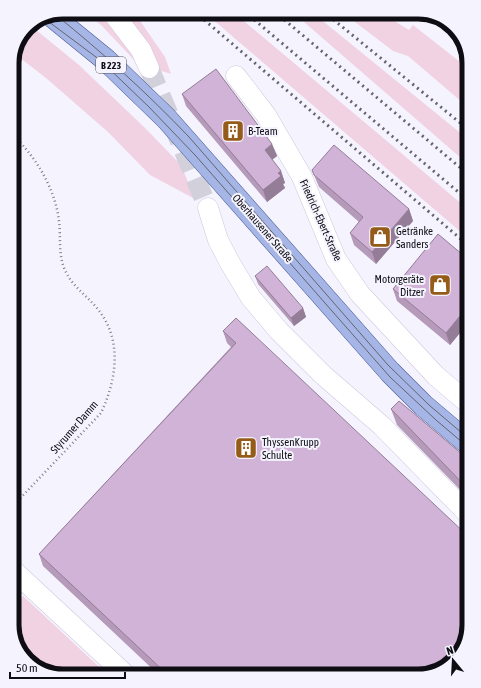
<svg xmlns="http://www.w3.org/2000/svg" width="481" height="688" font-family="'Asap Condensed',sans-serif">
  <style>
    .green { fill: #f1d2e2 }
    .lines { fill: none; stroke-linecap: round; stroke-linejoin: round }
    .minor-tunnel { stroke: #d2d0db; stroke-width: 20; stroke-dasharray: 20 10; stroke-linecap: butt }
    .minor-casing { stroke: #cdc9dc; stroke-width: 21 }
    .major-casing { stroke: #495a91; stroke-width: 23 }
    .path { stroke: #807f87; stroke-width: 2.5; stroke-dasharray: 1 3; stroke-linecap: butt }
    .minor { stroke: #fff; stroke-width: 20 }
    .major { stroke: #a5b5e6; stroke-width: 22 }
    .tram { stroke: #65646c; stroke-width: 1 }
    .rail { stroke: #65646c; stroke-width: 3; stroke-dasharray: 2 4; stroke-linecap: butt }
    .wall { fill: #b59aba }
    .shaded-wall { fill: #937d97 }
    .building { fill: #d2b3d8; stroke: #937d97 }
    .labels { text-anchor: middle; stroke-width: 4; stroke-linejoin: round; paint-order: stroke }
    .shield { fill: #f5f3fe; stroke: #53525a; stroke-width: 1 }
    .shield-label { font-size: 10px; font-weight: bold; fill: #0e0d13 }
    .poi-label { font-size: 11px; fill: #0e0d13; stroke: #f5f3fe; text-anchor: start }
    .street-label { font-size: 11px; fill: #0e0d13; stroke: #f5f3fe }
    .rim { fill: none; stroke: #0e0d13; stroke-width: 5 }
  </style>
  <rect width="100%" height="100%" fill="#f5f3fe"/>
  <!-- green -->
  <path class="green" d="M86,12h48l31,45 6,17 -34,-11 -35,-37z
    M204,12h29l236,198v29z
    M342,12h38l29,18 4,-5 56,44v39l-61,-52 -15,-5z
    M313,13l156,127v25l-165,-143z
    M30,25l49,40 65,62 37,38 14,34 -45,-24 -42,-43 -62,-54 -31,-24z
    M23,596l86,80c-59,0 -97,3 -97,-70z"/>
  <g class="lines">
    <!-- minor-tunnel -->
    <path class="minor-tunnel" d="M149,68l59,140"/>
    <!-- minor casing -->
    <g class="minor-casing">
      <path id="minor" d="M112,12l29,38 8,18
        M236,76l30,39 36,62 34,82 24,35 76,82 33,28
        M208,208l10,32 12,23 21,35 28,33 44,44 59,51 87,89
        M14,571l113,105"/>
    </g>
    <!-- major casing -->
    <g class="major-casing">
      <path id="major" d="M52,16l54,44 60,58 224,254 33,33 46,39"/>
    </g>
    <!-- path -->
    <path class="path" d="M12,507l89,-94c16,-34 22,-75 -5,-106 -11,-13 -24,-21 -31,-37 -7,-14 -4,-34 -6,-49 -4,-33 -23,-64 -47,-87"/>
    <!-- minor -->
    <use href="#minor" class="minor"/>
    <!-- major -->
    <use href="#major" class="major"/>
    <!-- tram -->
    <path class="tram" d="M56,15c47,38 91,78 133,122l199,228 41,40 40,34
      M45,19l55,41 49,47 46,48 195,222 46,43 33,28"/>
    <!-- rail -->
    <path class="rail" d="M195,12l274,234
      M245,12l224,189
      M275,12l194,163
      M324,12l145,118"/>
  </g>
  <!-- wall -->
  <path class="wall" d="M182,94l90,50 5,12 -5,4 9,11 4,12 -2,1 2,4 -18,14 -81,-96z
    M312,170l97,39 4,12 -37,43 -22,-19 -4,-12 9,-11 -40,-35z
    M469,260v62l-19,23 -53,-44 -4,-12z
    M255,276l48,32 3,9 -12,9 -36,-42z
    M236,318l182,358h-258l-117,-110 -4,-12 192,-207 -4,-4 -4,-12z
    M391,409l78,51v39l-72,-74z"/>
  <!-- shaded-wall -->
  <path class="shaded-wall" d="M272,144l5,12 -8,6 -4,-12z
    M281,171l4,12 -2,1 2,4 -18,14 -4,-12 15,-17z
    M409,209l4,12 -37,43 -4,-12z
    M469,305v17l-19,23 -4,-12z
    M303,308l3,9 -12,9 -3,-8z"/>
  <!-- building -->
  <path class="building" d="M216,69l56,75 -7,6 16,21 -3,2 3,3 -18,14 -81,-96z
    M334,145l75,64 -37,43 -22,-19 13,-16 -49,-42 -2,-5z
    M438,234l31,26v45l-23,28 -53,-44z
    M267,266l36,42 -12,10 -36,-42z
    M236,318l233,219v88l-7,26 -18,18 -26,7h-249l-130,-122 197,-211 -13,-12z
    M399,401l70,59v30l-78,-81z"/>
  <!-- icons -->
  <defs>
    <g id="building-square" transform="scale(1.15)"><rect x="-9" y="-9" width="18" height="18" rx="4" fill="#955b19" stroke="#f5f3fe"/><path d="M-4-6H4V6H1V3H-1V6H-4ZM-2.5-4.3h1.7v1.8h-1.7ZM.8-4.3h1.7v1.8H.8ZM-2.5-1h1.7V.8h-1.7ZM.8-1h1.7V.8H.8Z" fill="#fff"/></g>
    <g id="shop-square" transform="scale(1.15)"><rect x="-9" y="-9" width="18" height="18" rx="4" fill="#955b19" stroke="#f5f3fe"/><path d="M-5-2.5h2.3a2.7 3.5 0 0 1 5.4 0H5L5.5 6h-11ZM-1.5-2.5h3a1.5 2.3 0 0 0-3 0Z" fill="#fff"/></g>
  </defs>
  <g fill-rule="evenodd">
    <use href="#building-square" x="233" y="131"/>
    <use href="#shop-square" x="380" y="237"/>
    <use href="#shop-square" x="440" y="285"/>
    <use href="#building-square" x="246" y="448"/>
  </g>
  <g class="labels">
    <!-- shield labels -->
    <rect class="shield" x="96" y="57" width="30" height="16" rx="3"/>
    <g class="shield-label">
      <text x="111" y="69">B 223</text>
    </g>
    <!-- poi labels -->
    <g class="poi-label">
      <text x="248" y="135">B-Team</text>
      <text x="396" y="235">Getränke<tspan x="396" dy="13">Sanders</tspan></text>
      <text x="424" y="283" text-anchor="end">Motorgeräte<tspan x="424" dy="13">Ditzer</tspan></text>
      <text x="262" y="446">ThyssenKrupp<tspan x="262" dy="13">Schulte</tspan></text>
    </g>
    <!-- street labels -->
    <g class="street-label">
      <text transform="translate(321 220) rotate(66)" y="4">Friedrich-Ebert-Straße</text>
      <text transform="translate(263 228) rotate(49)" y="4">Oberhausener Straße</text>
      <text transform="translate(74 427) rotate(-49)" y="4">Styrumer Damm</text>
    </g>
  </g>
  <!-- crop -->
  <path d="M0 0H481V688H0ZM63 19H418A44 44 0 0 1 462 63V625A44 44 0 0 1 418 669H63A44 44 0 0 1 19 625V63A44 44 0 0 1 63 19Z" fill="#f5f3fe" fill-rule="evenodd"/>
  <path class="rim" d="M63 19H418A44 44 0 0 1 462 63V625A44 44 0 0 1 418 669H63A44 44 0 0 1 19 625V63A44 44 0 0 1 63 19Z"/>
  <!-- north arrow -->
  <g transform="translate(453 660) rotate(342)" stroke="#f5f3fe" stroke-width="3" paint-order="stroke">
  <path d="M0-3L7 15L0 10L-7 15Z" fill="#0e0d13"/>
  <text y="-6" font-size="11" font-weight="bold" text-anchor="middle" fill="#0e0d13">N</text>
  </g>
  <!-- scale -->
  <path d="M10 672v6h115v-6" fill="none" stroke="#0e0d13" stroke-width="2"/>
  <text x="16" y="672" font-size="12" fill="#0e0d13" stroke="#f5f3fe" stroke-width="3" paint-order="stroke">50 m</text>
</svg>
